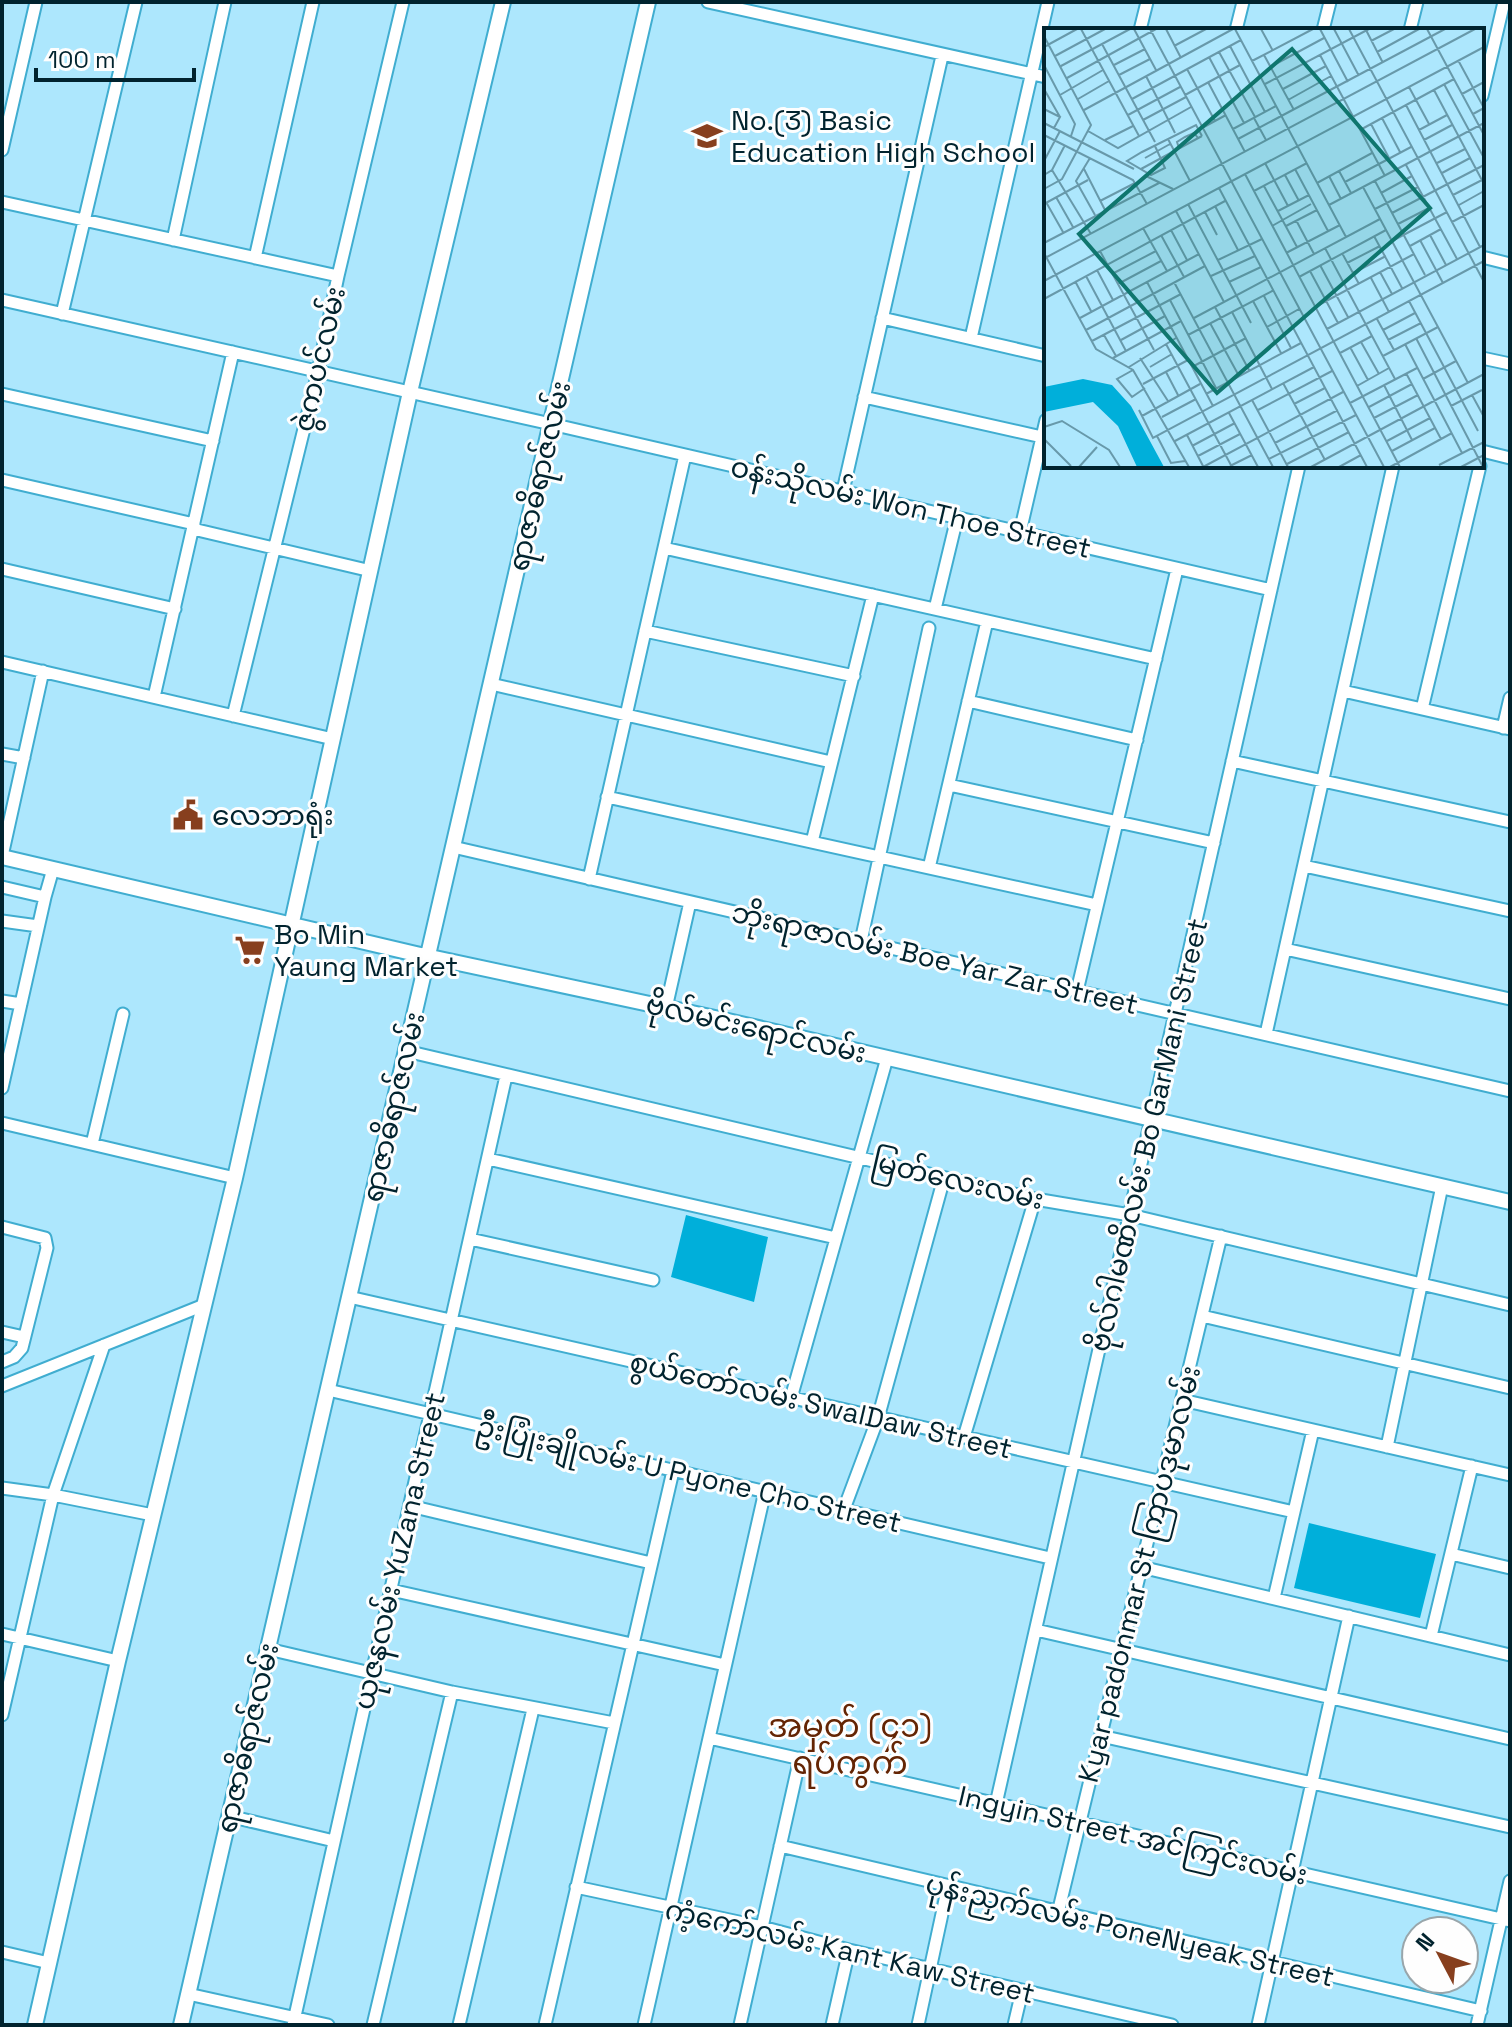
<svg xmlns="http://www.w3.org/2000/svg" width="1512" height="2027" font-family="'Space Grotesk','Noto Sans Myanmar',sans-serif">
  <style>
    .water { fill: #00afda }
    .lines { fill: none; stroke-linecap: round; stroke-linejoin: round }
    .minor-casing { stroke: #40add0; stroke-width: 15 }
    .tertiary-casing { stroke: #40add0; stroke-width: 18 }
    .minor { stroke: #fff; stroke-width: 11 }
    .tertiary { stroke: #fff; stroke-width: 14 }
    .labels { text-anchor: middle; stroke-width: 6; stroke-linejoin: round; paint-order: stroke }
    .poi-label { font-size: 28px; fill: #01232e; stroke: #fefefe; text-anchor: start }
    .street-label { font-size: 28px; fill: #01232e; stroke: #fefefe }
    .quarter-label { font-size: 32px; fill: #642504; stroke: #fefefe }
    .inset-road { fill: none; stroke: #6899aa; stroke-width: 2 }
    .view { fill: #0f766e; fill-opacity: 0.15; stroke: #0f766e; stroke-width: 4 }
    .inset-edge { fill: none; stroke: #01232e; stroke-width: 4 }
  </style>
  <rect width="100%" height="100%" fill="#ade7fd"/>
  <!-- water -->
  <path class="water" d="M686,1215l82,22 -14,65 -83,-25z
    M1309,1523l127,31 -16,64 -126,-30z"/>
  <g class="lines">
    <!-- minor casing -->
    <g class="minor-casing">
      <path id="minor" d="M708,2l338,75
        M1140,30l7,-28
        M1236,30l7,-28
        M1323,30l7,-28
        M1410,30l7,-28
        M1482,96l22,-94
        M2,150l34,-148
        M2,202l336,74
        M173,240l52,-238
        M1482,257l28,7
        M255,258l58,-256
        M2,300l549,124 720,166
        M62,314l74,-312
        M882,318l164,38
        M971,338l77,-336
        M1482,358l28,6
        M2,394l211,47
        M864,397l178,40
        M1482,451l28,7
        M2,480l192,44
        M843,491l99,-435
        M193,529l178,42
        M1020,532l26,-112
        M664,548l492,111
        M2,569l173,40
        M935,609l22,-91
        M645,631l209,45
        M2,662l331,77
        M491,684l340,78
        M1343,691l167,38
        M154,697l79,-345
        M968,701l169,39
        M1422,709l58,-243
        M233,716l85,-344 20,-96 65,-274
        M1503,728l7,-30
        M2,754l22,4
        M1232,761l278,61
        M949,785l265,58
        M607,797l490,108
        M812,842l61,-247
        M453,847l1057,244
        M2,856l41,-185
        M1304,866l206,45
        M929,868l58,-247
        M589,879l96,-424
        M2,887l43,10
        M2,921l36,5
        M861,941l68,-313
        M1285,949l225,50
        M1077,991l100,-422
        M2,1001l19,3
        M666,1008l24,-106
        M1266,1034l127,-568
        M406,1051l629,148 95,16 380,90
        M2,1088l43,-191 8,-28
        M2,1123l233,55
        M92,1144l31,-130
        M488,1159l348,79
        M2,1227l43,11 2,10 -25,100 -8,9 -12,5
        M470,1239l183,41
        M349,1297l945,215
        M1202,1316l308,72
        M2,1332l22,5
        M2,1386l202,-81
        M328,1390l722,168
        M791,1398l96,-340
        M1182,1400l328,75
        M964,1437l71,-238
        M1387,1447l55,-261
        M2,1488l51,7 100,20
        M410,1506l241,57
        M844,1509l34,-91 66,-240
        M1451,1554l59,14
        M1141,1567l369,88
        M391,1590l334,75
        M1274,1598l39,-168
        M1036,1630l474,109
        M2,1634l116,27
        M1431,1636l41,-170
        M268,1649l184,43 162,31
        M2,1715l51,-220 51,-150
        M1101,1736l409,91
        M709,1738l801,183
        M996,1804l303,-1338
        M229,1816l105,25
        M780,1846l701,165
        M576,1887l186,40 87,23 323,75
        M1058,1913l163,-677
        M2,1952l47,11
        M188,1994l140,31
        M293,2025l213,-949
        M373,2025l79,-333
        M459,2025l74,-316
        M545,2025l128,-554
        M644,2025l121,-534
        M740,2025l60,-267
        M832,2025l17,-75
        M918,2025l30,-139
        M1014,2025l8,-34
        M1258,2025l91,-409
        M1477,2025l33,-144"/>
    </g>
    <!-- tertiary casing -->
    <g class="tertiary-casing">
      <path id="tertiary" d="M2,857l414,97 299,64 795,184
        M35,2025l83,-364 117,-483 175,-786 93,-390
        M181,2025l467,-2023"/>
    </g>
    <!-- minor -->
    <use href="#minor" class="minor"/>
    <!-- tertiary -->
    <use href="#tertiary" class="tertiary"/>
  </g>
  <!-- icons -->
  <defs>
    <g id="school-bare" transform="scale(2.4)"><path d="M0-5L7-2L0 1L-7-2ZM-4 1L0 2.5L4 1V4Q0 6-4 4Z" fill="#873f1e" stroke="#fefefe" stroke-width="2.5" paint-order="stroke"/></g>
    <g id="civic-bare" transform="scale(2.4)"><path d="M-.6-6.5H3V-4.5H.6V-3L4-1V1h2V6H-6V1h2V-1L-.6-3ZM-1.2 2.5V6h2.4V2.5Z" fill="#873f1e" stroke="#fefefe" stroke-width="2.5" paint-order="stroke"/></g>
    <g id="supermarket-bare" transform="scale(2.4)"><path d="M-6-5.5h2.5l.6 2H6L4.5 2H-2.5L-4.4-4H-6ZM-1.5 3.2a1.3 1.3 0 1 0 .1 0ZM3 3.2a1.3 1.3 0 1 0 .1 0Z" fill="#873f1e" stroke="#fefefe" stroke-width="2.5" paint-order="stroke"/></g>
  </defs>
  <g fill-rule="evenodd">
    <use href="#school-bare" x="707" y="136"/>
    <use href="#civic-bare" x="188" y="815"/>
    <use href="#supermarket-bare" x="250" y="950"/>
  </g>
  <g class="labels">
    <!-- poi labels -->
    <g class="poi-label">
      <text x="731" y="130">No.(3) Basic<tspan x="731" dy="32">Education High School</tspan></text>
      <text x="212" y="825">လေဘာရုံး</text>
      <text x="274" y="944">Bo Min<tspan x="274" dy="32">Yaung Market</tspan></text>
    </g>
    <!-- street labels -->
    <g class="street-label">
      <text transform="translate(319 359) rotate(-77)" y="10">ဇွဲကပင်လမ်း</text>
      <text transform="translate(539 476) rotate(-77)" y="10">ရာဇာဓိရာဇ်လမ်း</text>
      <text transform="translate(911 507) rotate(13)" y="10">ဝန်းသိုလမ်း Won Thoe Street</text>
      <text transform="translate(935 958) rotate(13)" y="10">ဘိုးရာဇာလမ်း Boe Yar Zar Street</text>
      <text transform="translate(756 1028) rotate(13)" y="10">ဗိုလ်မင်းရောင်လမ်း</text>
      <text transform="translate(393 1107) rotate(-77)" y="10">ရာဇာဓိရာဇ်လမ်း</text>
      <text transform="translate(1148 1135) rotate(-77)" y="10">ဗိုလ်ဂါမဏိလမ်း Bo GarMani Street</text>
      <text transform="translate(958 1180) rotate(13)" y="10">မြတ်လေးလမ်း</text>
      <text transform="translate(821 1405) rotate(13)" y="10">စွယ်တော်လမ်း SwalDaw Street</text>
      <text transform="translate(689 1474) rotate(13)" y="10">ဦးပြုံးချိုလမ်း U Pyone Cho Street</text>
      <text transform="translate(399 1551) rotate(-77)" y="10">ယုဇနလမ်း YuZana Street</text>
      <text transform="translate(1139 1574) rotate(-76)" y="10">Kyar padonmar St ကြာပဒုမာလမ်း</text>
      <text transform="translate(247 1738) rotate(-77)" y="10">ရာဇာဓိရာဇ်လမ်း</text>
      <text transform="translate(1133 1835) rotate(13)" y="10">Ingyin Street အင်ကြင်းလမ်း</text>
      <text transform="translate(1130 1930) rotate(13)" y="10">ပုန်းညှက်လမ်း PoneNyeak Street</text>
      <text transform="translate(850 1951) rotate(13)" y="10">ကံ့ကော်လမ်း Kant Kaw Street</text>
    </g>
    <!-- quarter labels -->
    <g class="quarter-label">
      <text x="850" y="1737">အမှတ် (၄၁)<tspan x="850" dy="37">ရပ်ကွက်</tspan></text>
    </g>
  </g>
  <!-- overview -->
  <g transform="translate(1044 28)">
    <rect width="440" height="440" fill="#ade7fd"/>
    <path d="M39,351l29,6 19,21 33,61h-27l-19,-41 -25,-24 -49,10v-25z" fill="#00afda"/>
    <path class="inset-road" d="M37,1l58,107M90,1l22,41M106,1l234,438M122,1l15,29M191,1l111,208M217,1l12,22M276,1l28,53M290,1l25,47M305,1l135,253M383,1l57,106M322,2l17,33M0,8l47,89 -29,54 -18,10M327,13l23,-12M58,16l53,98M130,18l32,-17M186,18l35,66M0,19l33,-18M175,24l36,65M333,24l42,-23M220,27l30,55M276,27l65,121M11,28l50,-27M165,29l35,66M414,32l26,48 -11,6M208,33l61,-32M0,37l31,59 -4,12M70,37l31,-16M17,38l69,-37M226,39l54,-29M143,41l28,52M75,47l31,-16M102,48l29,57M23,50l89,-49M164,54l37,70M221,56l104,-55M400,56l40,74M365,59l20,37M0,61l16,28M239,61l43,-23M390,62l50,94M418,66l22,-12M16,67l43,-25M141,67l55,-30M34,71l31,-18M88,71l109,-59M244,72l43,-24M362,77l74,142M0,81l16,8 -6,11M40,82l149,-81M84,87l52,-28M210,90l12,22M338,90l18,34M99,92l43,-23M0,95l90,46M327,96l18,34M158,100l24,-13M189,101l43,-23M316,102l94,-51M375,102l28,-15M44,103l30,17 73,-41M0,107l89,45 14,24M124,111l22,42M194,111l207,-110M61,112l28,-14M380,112l28,-15M111,118l10,22 -14,7 -24,-14 15,-9 54,-27 6,11M135,120l-2,-6 8,-5 9,-4 4,5M46,130l-14,23 19,34M101,130l25,-14M0,133l16,-30M221,135l23,43M393,135l28,-14M362,137l51,94M40,141l21,41M97,141l61,-33M251,141l33,62M8,142l39,64M295,143l12,22M398,145l28,-15M201,146l155,293M0,147l8,-5 13,-25M241,147l14,26M102,148l27,13M285,148l12,23M331,153l50,94M301,154l66,-35M273,155l55,-30M220,158l33,61M319,159l105,196M175,160l148,279M210,163l53,-28M337,165l31,-17M409,167l29,-15M12,169l17,30M56,173l35,-18M2,174l17,30M0,176l44,-24M144,176l63,119M285,177l155,-82M415,177l25,-14M171,178l23,44M331,181l43,-22M132,183l48,91M234,183l31,-16M161,184l12,23M348,185l92,-48M252,192l18,34M408,194l32,-17M354,196l31,-16M228,198l39,-22M242,198l31,-16M99,200l24,43M127,202l16,30M117,207l23,42M386,207l16,30M330,208l28,52M376,212l23,43M348,213l55,-29M0,215l115,-60M366,218l31,-17M281,220l70,131M56,223l54,99M0,225l52,96 37,21 56,97M242,225l54,-28M298,225l17,31M1,230l430,-229M174,232l44,-21M303,235l33,-17M276,237l28,52M53,242l16,30M266,243l28,52M336,244l12,22M309,245l33,-17M68,246l44,-23M42,248l40,75M167,248l44,-20M255,249l87,-47M327,250l18,34M0,253l440,-234M31,253l16,30M103,254l66,124M130,254l99,185M185,254l32,-15M74,256l43,-23M220,268l27,52M0,271l181,-98M126,272l46,88M209,273l28,52M365,273l69,130M171,279l34,63M271,279l99,-53M188,284l40,77M36,290l119,-64M150,290l186,-99M333,291l17,31M166,295l29,53M223,299l32,-18M283,301l157,-84M42,302l119,-64M339,302l32,-17M60,307l12,21M144,307l86,-45M372,310l67,129M77,312l44,-24M344,312l33,-17M48,313l89,-47M317,314l18,32M122,316l66,123M361,316l57,109M306,319l18,33M296,325l32,-17M339,328l55,-29M69,330l68,-37M96,330l28,43M85,339l47,-29M106,339l22,-13M148,339l54,-29M89,342l-16,9 15,18 13,-9M122,344l12,23M362,345l35,66M379,351l33,-18M239,355l42,77M99,356l45,-24M340,357l28,55M313,358l32,-18M162,366l95,-51M428,367l12,22M208,372l36,67M306,375l67,-35M250,376l31,-16M407,378l31,-16M325,379l43,-23M95,382l14,28 331,-177M214,382l74,-39M185,385l29,54M98,388l58,-32M118,389l34,-18M330,390l44,-23M0,399l18,-6 47,29 11,17M143,407l16,31M113,408l14,27 14,-2M0,411l27,27M131,413l139,-74M343,413l43,-23M231,415l63,-33M148,418l43,-23M348,423l43,-23M154,428l42,-22M225,431l87,-44M243,436l62,-32M395,437l45,-23M186,438l22,-11M35,439l18,-20M159,439l140,-75M267,439l173,-93M295,439l22,-12M346,439l62,-34M417,439l23,-12"/>
    <path class="view" d="M248,21l138,159 -213,185 -138,-159z"/>
    <rect width="440" height="440" class="inset-edge"/>
  </g>
  <!-- border -->
  <rect width="1512" height="2027" fill="none" stroke="#01232e" stroke-width="8"/>
  <!-- north arrow -->
  <g transform="translate(1440 1955) rotate(311)"><circle r="38" fill="#fefefe" stroke="#99a6ab" stroke-width="2"/>
  <path d="M0-6L14 30L0 20L-14 30Z" fill="#873f1e"/>
  <text y="-12" font-size="22" font-weight="bold" text-anchor="middle" fill="#01232e">N</text>
  </g>
  <!-- scale -->
  <path d="M36 68v12h158v-12" fill="none" stroke="#01232e" stroke-width="4"/>
  <text x="48" y="68" font-size="24" fill="#01232e" stroke="#fefefe" stroke-width="6" paint-order="stroke">100 m</text>
</svg>
